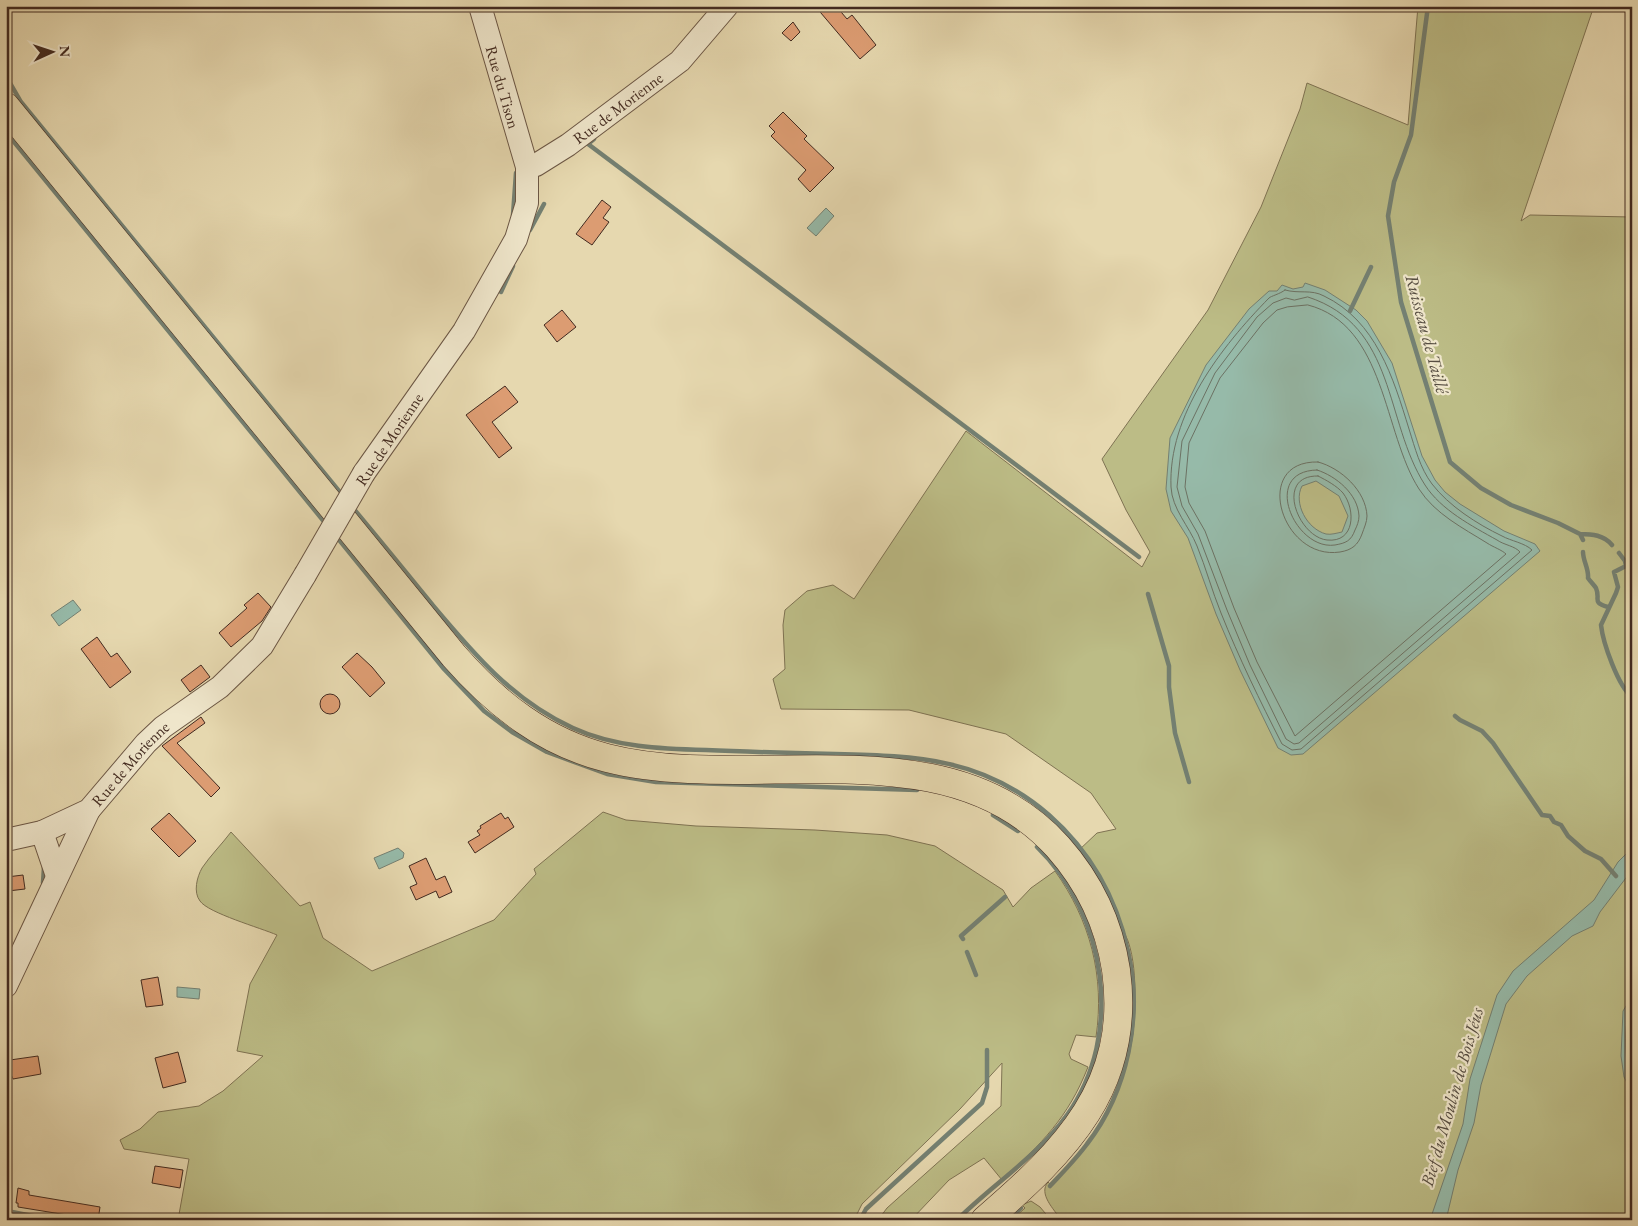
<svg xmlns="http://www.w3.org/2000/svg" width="1638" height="1226" font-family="'EB Garamond',serif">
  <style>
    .green { fill: #bcbc86; stroke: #7f7353 }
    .water { fill: #96baa9; stroke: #748072; fill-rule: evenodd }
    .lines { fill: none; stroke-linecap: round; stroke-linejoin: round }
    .shore { stroke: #6c7264; stroke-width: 1 }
    .stream { stroke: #748072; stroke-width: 4.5 }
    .building { fill: #dc9c72; stroke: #422a20 }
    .minor-casing { stroke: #6b5644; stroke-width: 24 }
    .major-casing { stroke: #422a20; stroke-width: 29 }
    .minor { stroke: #efe6cb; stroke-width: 22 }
    .major { stroke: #e6d8af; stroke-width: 28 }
    .minor-bridge-casing { stroke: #6b5644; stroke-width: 24; stroke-linecap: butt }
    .minor-bridge { stroke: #efe6cb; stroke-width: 22 }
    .labels { text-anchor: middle; stroke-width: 4.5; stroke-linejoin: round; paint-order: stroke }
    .street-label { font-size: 16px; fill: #422a20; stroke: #efe6cb }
    .water-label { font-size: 18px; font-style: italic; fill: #574e42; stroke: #efe6cb }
  </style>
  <rect width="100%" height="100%" fill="#e6d8af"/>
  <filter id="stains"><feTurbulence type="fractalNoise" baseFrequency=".004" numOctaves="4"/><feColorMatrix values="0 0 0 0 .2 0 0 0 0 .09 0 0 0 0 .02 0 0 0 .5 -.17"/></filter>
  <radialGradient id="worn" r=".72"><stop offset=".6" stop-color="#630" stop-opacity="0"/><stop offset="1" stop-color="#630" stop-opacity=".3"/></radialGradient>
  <!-- green -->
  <path class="green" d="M1418,6h176l-73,215 9,-6 102,2v1003h-571c-7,-11 -23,-26 -13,-38l3,3c52,-56 85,-108 84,-188 0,-18 -1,-39 -7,-56 -13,-32 -31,-61 -50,-90l19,-18 19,-4 -25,-36 -85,-59 -97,-24 -128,-1 -8,-30 12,-10 -2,-44 2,-15 22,-19 26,-6 21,14 112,-168 176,136 8,-15 -24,-42 -24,-51 106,-149 53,-103 39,-98 7,-26 101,42z
    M603,812l23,8 70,6 119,4 72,5 48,11 68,44 10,17 18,-19 24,-17c35,49 50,105 41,166l-20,-2 -7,19 2,5 17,8c-20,51 -46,76 -86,113l-18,-22 -35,22 -38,40h-33l9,-12 114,-102 1,-43 -42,46 -98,95 -8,16h-676l11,-61 -65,-10 -4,-9 20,-11 18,-17 41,-6 24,-15 40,-35 -26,-5 13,-67 27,-49c-16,-7 -69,-22 -77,-34 -7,-9 -3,-24 2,-33 8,-12 20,-24 29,-36l69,74 10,-4 13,36 49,33 122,-51 42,-46 -2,-5z
    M1031,1201l9,6 11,13h-39l13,-12 -3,-3z"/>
  <!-- water -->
  <path class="water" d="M826,208l8,8 -18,20 -9,-8z
    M1305,283l20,7 31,20 11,11 25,42 30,93 13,24 10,12 15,12 44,27 31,13 5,7 -237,203 -12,1 -13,-7 -38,-78 -24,-56 -28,-76 -17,-27 -5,-22 4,-51 36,-73 43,-56 20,-18h8l5,-6 11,4 10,-2zM1316,481l23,15 9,20 -6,16c-5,1 -11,3 -16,2 -19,-5 -33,-31 -24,-48z
    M73,600l8,10 -22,16 -8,-11z
    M398,848l6,5 -1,5 -24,11 -5,-11z
    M1632,848v22l-32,42 -7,14 -21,10 -45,40 -21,28 -25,81 -7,38 -16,47 -12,50h-16l33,-96 7,-45 27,-84 16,-24 81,-71 24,-38z
    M177,987l23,2 -1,10 -22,-2z
    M1632,996v96l-8,-15 -3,-21 2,-45z"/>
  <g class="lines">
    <!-- shore -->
    <path class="shore" d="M1285,290c14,4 26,-1 39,6 52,25 69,81 85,133 6,19 11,39 23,55 17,22 45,40 70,52 9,5 23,7 30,14l-231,199 -9,1 -10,-6c-22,-43 -43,-86 -61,-131 -9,-22 -15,-45 -24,-67 -8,-20 -25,-37 -26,-59 -3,-72 50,-140 98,-189 2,-2 11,-4 16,-8z
      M1308,297c89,29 76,124 117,188 16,25 47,41 72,55 7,5 18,6 23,12l-221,191 -5,1 -8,-5 -36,-74 -23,-55 -29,-76 -16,-28 -5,-19 5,-46 33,-68 42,-56 16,-14 13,-5 8,2z
      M1308,305c78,20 75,128 111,184 16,25 44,39 68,54 6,4 15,7 19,11l-211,182 -38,-74 -23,-54 -29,-77 -16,-28 -4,-16 4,-44 31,-65 43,-55 14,-13 10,-3z
      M1318,462c23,6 48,29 49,54 0,6 -3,12 -5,18 -4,11 -10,16 -22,18 -59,9 -89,-92 -22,-90z
      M1317,470c19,6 41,24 42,46 0,5 -2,10 -4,14 -4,11 -9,13 -20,15 -40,6 -75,-74 -18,-75z
      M1318,476c8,4 19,10 25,17 13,17 12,50 -16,47 -29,-3 -53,-65 -9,-64z
      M1632,1006c-10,16 -7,60 0,77"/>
    <!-- stream -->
    <path class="stream" d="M1428,6l-17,129 -17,47 -6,34 13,86 49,160 31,26 30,17 47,18 22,11 3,6
      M6,76l15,26 322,394
      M6,132l320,392
      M594,139l-6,5 551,413
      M513,215l3,-42
      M530,230l14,-26
      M501,292l12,-26
      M1350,311l21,-44
      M353,508c26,31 52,63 78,95 42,50 81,97 142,125 41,19 89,21 133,22 43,2 86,3 129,4 83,2 148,4 214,61 42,37 67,82 79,136 15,65 0,140 -41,193 -11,15 -24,28 -37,42
      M1580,534c12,0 24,1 32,11
      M336,536l108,133 40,42 28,21 35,20 60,22 49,8 261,8
      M1583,552c0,9 6,17 5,26 2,3 6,7 8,10 5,12 -5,14 12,19
      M1619,553l6,8 1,5 -12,6 4,15 -2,6 -15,32c2,18 17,61 31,72
      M1148,594l21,72v21l6,46 14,49
      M1455,716l5,4 22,11 11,12 49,72 8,1 4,6 7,3 7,11 17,15 16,8 15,17
      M993,815l25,16
      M43,883l1,-16
      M963,939l-2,-3 44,-39
      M967,952l9,23
      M12,1212l41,8
      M860,1220l6,-11 116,-106 5,-16v-37
      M957,1220c36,-36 80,-63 110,-105 58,-81 39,-201 -30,-268
      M1009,1220l12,-12"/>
  </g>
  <!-- building -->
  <path class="building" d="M815,6h21l11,13 5,-4 24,30 -16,14z
    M793,22l7,10 -9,9 -9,-8z
    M783,112l24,24 -3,3 30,29 -24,24 -12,-13 8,-9 -35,-34 4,-4 -6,-6z
    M602,200l9,7 -8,11 6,4 -17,23 -16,-11z
    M562,310l14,17 -19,15 -13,-17z
    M505,386l13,16 -26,20 20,26 -13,10 -33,-43z
    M258,593l13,14 -9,14 -31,26 -12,-14 28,-25 -3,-3z
    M97,637l14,20 6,-4 14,19 -21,16 -29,-39z
    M357,653l15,14 13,16 -15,14 -28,-30z
    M201,665l9,12 -20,15 -9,-12z
    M320 704a10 10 0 1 1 20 0a10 10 0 1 1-20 0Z
    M201,717l4,6 -28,20 43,45 -9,9 -49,-51z
    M169,813l27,28 -17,16 -28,-28z
    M501,813l4,6 3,-2 6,10 -39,26 -7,-11 12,-7 -3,-4 4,-3 -1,-2z
    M426,858l10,22 9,-4 7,16 -13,6 -3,-7 -20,9 -6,-13 7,-3 -8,-18z
    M23,875l2,14 -17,2 -1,-14z
    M158,977l5,28 -17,2 -5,-27z
    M178,1052l8,30 -23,6 -8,-30z
    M38,1056l3,18 -28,5 -4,-9 1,-10z
    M155,1166l28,4 -3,18 -28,-5z
    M18,1188l11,3v4l71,12 -2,13 -80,-13v-4h-2z"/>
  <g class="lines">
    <!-- minor casing -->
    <g class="minor-casing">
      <g id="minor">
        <path id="s1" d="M527,167l9,-2 32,-20 112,-84 47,-55"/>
        <path d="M364,473l100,-142 52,-92 11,-36v-36l-47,-161"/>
        <path d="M42,832l15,44"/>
        <path id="s2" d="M6,840l36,-8 47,-22 57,-67 17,-16 57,-40 42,-41 43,-71"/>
        <path d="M6,986l83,-176"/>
      </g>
    </g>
    <!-- major casing -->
    <g class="major-casing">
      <path id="major" d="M6,107l448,549c42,48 90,86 153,102 145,37 339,-36 451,89 31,35 51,77 58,123 16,116 -51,181 -131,250"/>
    </g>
    <!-- minor -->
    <use href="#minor" class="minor"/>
    <!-- major -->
    <use href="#major" class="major"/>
    <!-- minor-bridge casing -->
    <g class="minor-bridge-casing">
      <path id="minor-bridge" d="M305,575l59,-102"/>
    </g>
    <!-- minor-bridge -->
    <use href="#minor-bridge" class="minor-bridge"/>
  </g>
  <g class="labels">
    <!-- street labels -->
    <g class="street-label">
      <text transform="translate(503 87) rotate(74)" y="6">Rue du Tison</text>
      <text dy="6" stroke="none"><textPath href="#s1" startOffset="109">Rue de Morienne</textPath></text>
      <text transform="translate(389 439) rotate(-56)" y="6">Rue de Morienne</text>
      <text dy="6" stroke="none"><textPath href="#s2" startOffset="151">Rue de Morienne</textPath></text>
    </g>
    <!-- water labels -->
    <g class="water-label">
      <text transform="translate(1427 334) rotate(75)" y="6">Ruisseau de Taillé</text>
      <text transform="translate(1452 1097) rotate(-74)" y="6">Bief du Moulin de Bois Jéus</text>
    </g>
  </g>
  <!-- margin -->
  <rect width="1638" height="1226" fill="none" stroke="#e6d8af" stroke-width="25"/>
  <rect x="8" y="8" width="1623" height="1211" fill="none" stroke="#422a20" stroke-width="2.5"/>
  <rect x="12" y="12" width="1613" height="1201" fill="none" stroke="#422a20"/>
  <!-- north arrow -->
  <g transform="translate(52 52) rotate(87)" stroke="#efe6cb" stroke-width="4" paint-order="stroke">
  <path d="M0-4L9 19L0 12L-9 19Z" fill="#422a20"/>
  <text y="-8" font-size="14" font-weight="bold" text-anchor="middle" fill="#422a20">N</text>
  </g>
  <rect width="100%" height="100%" filter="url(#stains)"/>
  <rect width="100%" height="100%" fill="url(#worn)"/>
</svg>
